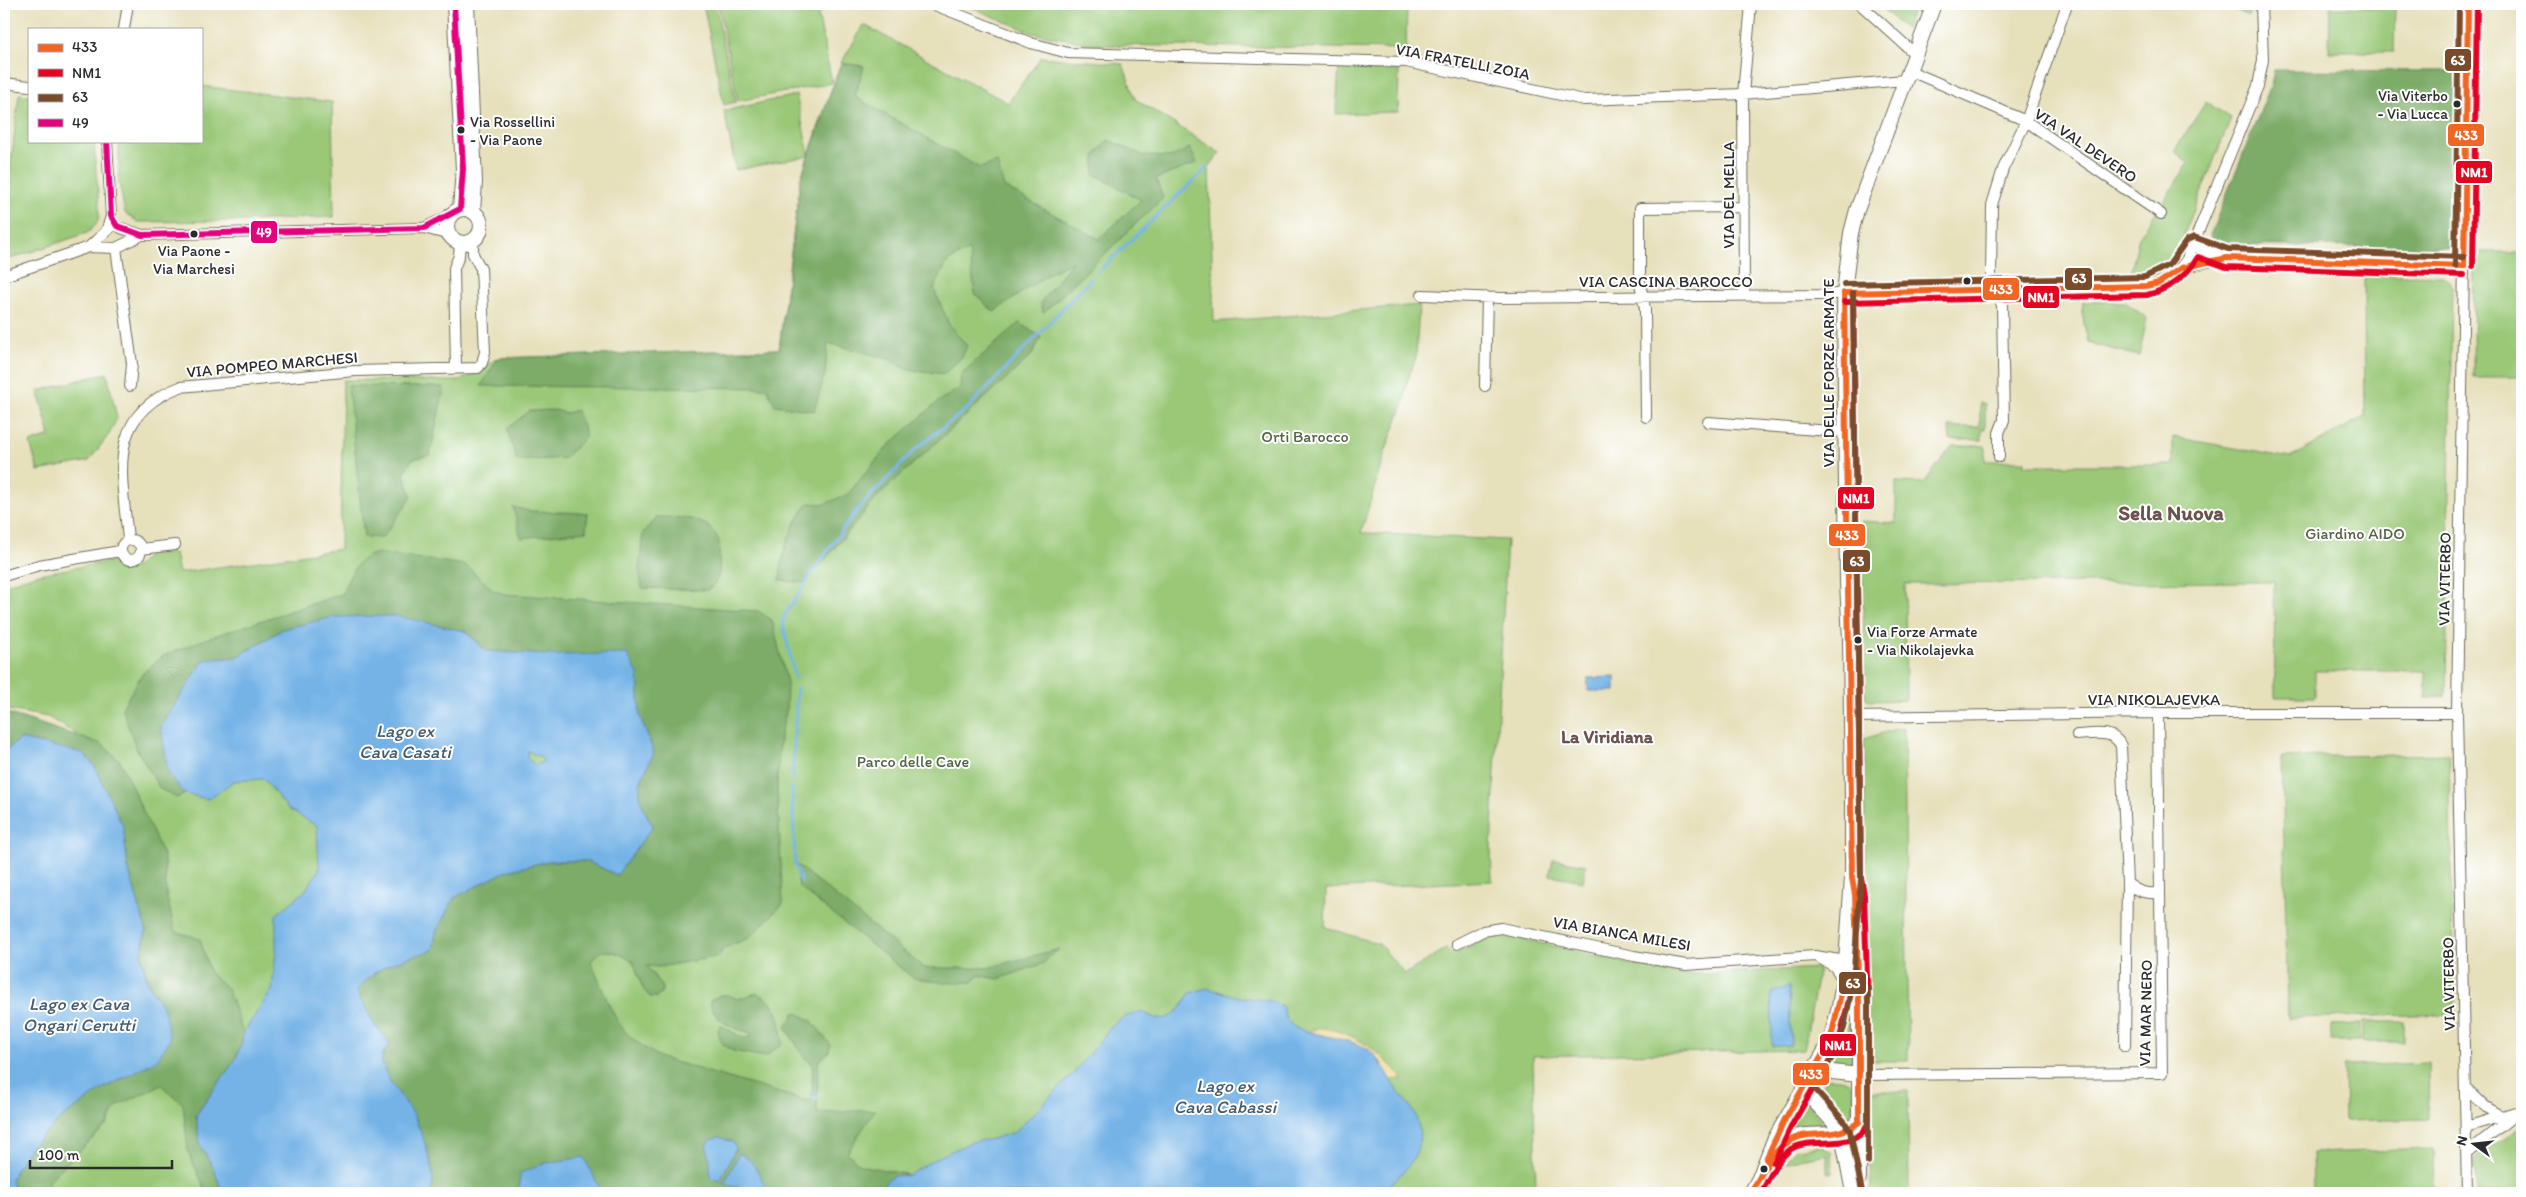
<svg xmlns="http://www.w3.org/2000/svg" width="2526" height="1197" font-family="Itim,sans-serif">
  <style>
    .green { fill: #9ac877; stroke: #627a51 }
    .forest { fill: #7bac68; stroke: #536c4a; fill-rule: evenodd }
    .sand { fill: #eeda9e; stroke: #8c8264 }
    .water { fill: #75b3e7; stroke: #506f89; fill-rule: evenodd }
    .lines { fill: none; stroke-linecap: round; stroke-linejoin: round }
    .stream { stroke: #75b3e7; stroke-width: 3 }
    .street-casing { stroke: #6c6a5d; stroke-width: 12 }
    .secondary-casing { stroke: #6c6a5d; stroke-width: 16 }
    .street { stroke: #fff; stroke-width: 10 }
    .secondary { stroke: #fff; stroke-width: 14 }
    .bus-1-casing { stroke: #fff; stroke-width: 10 }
    .bus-2-casing { stroke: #fff; stroke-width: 10 }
    .bus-3-casing { stroke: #fff; stroke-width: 10 }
    .bus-4-casing { stroke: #fff; stroke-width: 10 }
    .bus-1 { stroke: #f26522; stroke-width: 6 }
    .bus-2 { stroke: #e40520; stroke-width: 6 }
    .bus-3 { stroke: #7a4b2a; stroke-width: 6 }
    .bus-4 { stroke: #e5007d; stroke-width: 6 }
    .bus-dot { fill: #2b2b2b; stroke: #fff; stroke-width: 2 }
    .labels { text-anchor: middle; stroke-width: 4; stroke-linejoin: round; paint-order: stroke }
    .bus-label { font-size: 15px; fill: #2b2b2b; stroke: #fff; text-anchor: start }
    .street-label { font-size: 16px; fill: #2b2b2b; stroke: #fff }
    .park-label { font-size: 16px; fill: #526246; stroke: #fff }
    .water-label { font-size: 18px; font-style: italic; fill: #455b6d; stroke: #fff }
    .neighbourhood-label { font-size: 18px; font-weight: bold; fill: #6b524e; stroke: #fff }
    .district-label { font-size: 21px; font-weight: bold; fill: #6b524e; stroke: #fff }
    .line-badge { stroke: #fff; stroke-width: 2 }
    .badge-label { font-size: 14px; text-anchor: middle; font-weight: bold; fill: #fff }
  </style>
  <rect width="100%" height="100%" fill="#fff"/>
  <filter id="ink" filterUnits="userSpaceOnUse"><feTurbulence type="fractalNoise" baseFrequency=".02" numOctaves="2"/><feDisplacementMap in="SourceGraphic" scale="10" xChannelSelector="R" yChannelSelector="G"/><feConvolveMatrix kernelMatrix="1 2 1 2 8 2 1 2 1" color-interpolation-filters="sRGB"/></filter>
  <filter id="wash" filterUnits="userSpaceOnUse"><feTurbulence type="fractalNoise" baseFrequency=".0096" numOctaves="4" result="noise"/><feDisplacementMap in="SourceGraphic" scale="20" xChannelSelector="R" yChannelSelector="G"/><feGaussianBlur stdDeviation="1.12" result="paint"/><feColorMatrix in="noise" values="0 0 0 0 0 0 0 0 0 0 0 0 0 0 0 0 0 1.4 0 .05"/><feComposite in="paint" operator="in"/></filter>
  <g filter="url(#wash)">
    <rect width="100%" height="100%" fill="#e6e0bb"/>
    <!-- green -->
    <path class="green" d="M703,4h12l21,98 -12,3z
      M718,4h98l16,79 -94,18z
      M963,4h444l-1,45 -308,-4 -65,-12z
      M1883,4h32l-10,25 -24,-22z
      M2220,4h28l1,12z
      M2330,7l65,1 -1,44h-65z
      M864,25l144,78 33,-46 82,7 12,35 85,54 -11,14 5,155 205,-17 -3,52 -9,25 -3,20 -20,53 -23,78 146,7 -16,309 1,32 -166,8 -1,38 54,17 26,30 42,-26 7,7 36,-19h20l169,39 140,-7 -15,82 -271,6 3,137h-1498l48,-453 -38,-23 -44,-8v-124l35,-11 73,-13 14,6h11l10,-11 28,-3 4,20 161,-24 3,-169 117,1 38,-23 281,-9 21,-168 8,-25 -72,14 -12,-59 72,-16 13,59 32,-91z
      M1339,66l60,5 -1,41 -62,2z
      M201,86l131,16 2,115 -88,4 -108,1 -13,-9 -6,-31v-41h82z
      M19,94l10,1v46h66c-2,20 7,68 3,80 -2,5 -7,9 -11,12l-83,28v-39z
      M2206,102l25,16 -54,134c-10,18 -27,24 -47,24l9,-39 50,-74 -15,-12z
      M2474,252h48v125h-49z
      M2364,274l77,2 9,5 2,5 -6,406 -2,5 -18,1v-27h-111v26h-40l-1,-115 -369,2 1,116 -36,1 -5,-4 -4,-176 35,2v-41l28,1 28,-37h33v15h40v4h148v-28l117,21 75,-42z
      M2083,302h42l22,16 -8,38 -51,-13 -6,-30z
      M107,373l10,45 -7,15 -21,28 -51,10 -8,-28 20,-7 -12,-45z
      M1980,402l5,2v25h-3v11h-32l-1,-13h31z
      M1896,729h8l4,332h-37l-4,-3 -3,-319z
      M2449,754l5,260 -166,4 -6,-261z
      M1553,859l33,6 -3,16 -33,-6z
      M1846,1009h7l-1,61 -24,-5 12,-27z
      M2363,1022h41v20h-41z
      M2360,1024v17h-29v-16z
      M2428,1063l1,56 -84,2 -1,-55z
      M1827,1078c29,1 27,7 26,33l-5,6h-8l-15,-13 -4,-15z
      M1871,1091h37l1,102h-38l-3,-100z
      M1803,1099l26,30 -45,7z
      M2522,1126v67h-46l-1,-35z
      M1822,1145l9,7 1,21h-5v-19l-28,5 -16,5 11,-14z
      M2433,1149l1,44h-121l-1,-40z"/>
    <!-- forest -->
    <path class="forest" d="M841,63l23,3 -9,31 125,71 17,-6 7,25 95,52 42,-39 -47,-26 1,-18 13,-16 37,16 27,1 18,-9 7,15 -41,16 7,19 -120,115 -2,-11 31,-40 -21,10 -57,40 -19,-18 -6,-44 -22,12 -13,27 15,35 18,22 -5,11 -18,17 -37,-5 -18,-10 -61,-16 -3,31 -11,37 -39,-6 -8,-17 -286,-2 17,-28 281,-9 21,-168z
      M2274,70l181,1 -1,172 -5,5 -236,-3 -3,-10 61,-150z
      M1019,323l22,14 -9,18 -153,140 -74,88 -25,-3c1,-27 11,-56 29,-77l15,1 24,-10 40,-48 51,-45 21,-13 1,-14z
      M348,386l96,1 -14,68 -18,4 -8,15 8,23 -30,41 -18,-1z
      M555,410l11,3 11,-3 9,26 -21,22 -48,3 -10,-32 22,-18z
      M513,507l16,4 59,2 -2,18 -65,7z
      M657,517c22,1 48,-2 60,20 4,6 2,16 2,23 1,13 0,23 -12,30l-65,-2 -3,-19 4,-36z
      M378,553l87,12 28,25 11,4 254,17 14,9 15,63 -1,30 -6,23 -3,50 6,118 -34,34 -27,11 -2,7 -61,11 -12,-1 15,21v6l-5,4h-7l-7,-8 -10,-28c-16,-8 -31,-18 -42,1 10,22 22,61 41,76 9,8 19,14 29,20l146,43 5,-2 1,-35 -8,-6 -19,-30 9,-16 17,9 18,23 -1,8 -11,10 -1,51 58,-3 -28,43 13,12 49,10c-17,1 -21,4 -30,18h-277l-19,-36 -62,16 -2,20h-88c7,-20 -9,-62 -19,-80 -9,-15 -34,-38 -29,-57 1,-4 5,-9 7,-13l-15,-18 -19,-32c17,-28 47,-34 76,-43l4,-18 18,-34 52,-27 43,-10h37l31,14 36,-49c-20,-34 -16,-39 1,-73l-14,-37 -2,-42 -90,-19 -61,-4 -22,-21 -160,-4 -22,3 -46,28 -33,3 -43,66 7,47 17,21 -8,4 -17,-9 -24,-41 -14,-40 20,-34 21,-18 45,-18 134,-44c9,-19 13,-37 36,-41zM745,1156l16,21 -1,15 -35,-9z
      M4,712l98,32 18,17 44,96 2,36 9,38 25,8 10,34 17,15 16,45 -1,10 -7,17 -39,55 4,30 12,20 11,28h-16l-19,-41 -5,-48 -22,-19 -44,21 -10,19 -59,56 2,12h-35l-4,-14 18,-31 33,-30 42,-30 53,-28 7,-51 -17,-28 -6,-26 5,-25 -18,-62 -5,-42 -81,-82 -22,-5 -16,13z
      M796,864l128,104h63l72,-19 -17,15 -44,15 -20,-4 -5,7 -28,1 -32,-5 -114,-91z
      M757,993c23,10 24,29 25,51l-17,13 -32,-6 -12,-8 -3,-13 2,-5 23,13 8,-1v-4c-18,-5 -38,-11 -41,-32 11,-8 16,-8 27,-2z"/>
    <!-- sand -->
    <path class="sand" d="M1322,1028c36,5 59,25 81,51l-13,1 -10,-19 -74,-29z"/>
    <!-- water -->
    <path class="water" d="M396,616l69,15 22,20 61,4 79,-1 11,20 2,42 14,37c-17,34 -21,39 -1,73l-36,49 -31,-14h-37l-43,10 -52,27 -18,34 -3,18c-30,9 -59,15 -76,42l18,33 15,18c-2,4 -7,9 -8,13 -3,18 23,43 31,58 9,19 25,59 18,79h-208l-11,-28 -12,-20 -4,-30 39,-55 7,-17 1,-10 29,-43 4,-40v-35l28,-23 15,-22 -2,-44 -29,-17 -24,-30 -30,2 -26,18 -23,-5 -17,-21 -7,-47 43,-66 33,-3 46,-28 51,-12zM528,751l14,7 1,4 -8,3 -8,-7z
      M1615,677v14h-27v-13z
      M20,739l63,14 11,12 29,61 5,42 18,62 -5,25 6,27 17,27 6,31 -13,20 -53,28 -42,30 -33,30 -18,31 4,14h-11v-441z
      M1789,986l2,60h-19l-1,-53z
      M1207,988l32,9 32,4 11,5 4,12 8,9c22,9 48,10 70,20 15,7 21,26 30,39 5,8 12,14 17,21 22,38 -2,64 -32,86h-500l8,-13 6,-4 16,-1 25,-16 37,-17 21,-3 23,-7 56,-56 39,-48 14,-11 18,-5 15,7 11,-1 11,-8 11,-17z
      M719,1137l14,5 3,6 -16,33 -10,-3v-17l-4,-16 4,-5z
      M739,1153c14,7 21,20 26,34l-5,5 -36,-8z
      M584,1157l18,36h-83l1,-20 26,-10z"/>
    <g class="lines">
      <!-- stream -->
      <path class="stream" d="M1098,272l110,-105
        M795,678l-12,-54 1,-8 46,-69 28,-38 58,-60 52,-41 124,-130
        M792,779l5,-91
        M792,788l3,76 6,18
        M812,1098h5"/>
    </g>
  </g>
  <g filter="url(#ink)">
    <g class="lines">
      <!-- street casing -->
      <g class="street-casing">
        <path id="street" d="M932,4l99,39 37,10 338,9 178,38 159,-6 162,-14
          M1860,4l55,50
          M124,29l4,-25
          M1908,70l118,51 135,93
          M4,83l25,3
          M121,228l21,7 282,-7 26,7
          M424,228l27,-13
          M107,229l4,-13 -4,-75
          M2194,246l31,12
          M89,247l23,-21
          M116,248l16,116 -2,22
          M2181,268l45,-10 238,8
          M4,276l85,-29 27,1 26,-13
          M1422,295l79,3 323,-3c77,-8 155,-5 232,-6 25,0 81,2 102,-6 13,-5 22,-13 29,-24l71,-173 5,-26 -2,-56
          M1744,296l-1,-202 8,-90
          M456,368l-2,-100 5,-12 1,-14
          M1485,386l2,-89
          M1646,417l-1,-108 -5,-26v-75l104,-1
          M1708,422l137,10
          M1999,457v-24l5,-13 -2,-115 -11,-27 1,-73 11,-36 23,-48 41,-117
          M128,539c-6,-64 -23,-124 52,-152l175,-16 123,-3 4,-5 3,-11 -4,-83 -8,-15v-14
          M121 550a10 10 0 1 1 20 0a10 10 0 1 1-20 0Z
          M141,549l34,-4
          M4,576l35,-11 81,-14
          M1851,717l307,-4h299
          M2077,735c16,-1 37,-6 44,11l6,137c10,9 19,11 33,10
          M1457,944l26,-13 18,-3 133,28 52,9 129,-9 31,5
          M1821,959l13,7 10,15
          M2125,1046l2,-163
          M1859,1075l303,-2 -4,-360
          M2466,1088l20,19 14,8
          M2466,1127l53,-16
          M2466,1154l56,-45
          M2467,1193l-10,-480 11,-709"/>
      </g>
      <!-- secondary casing -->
      <g class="secondary-casing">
        <path id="secondary" d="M454,4l9,165 -3,40
          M467,4l8,178 -2,30
          M447 226a17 17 0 1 1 34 0a17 17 0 1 1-34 0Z
          M1856,921l3,81v175l-3,16
          M1814,1070l45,5
          M1803,1089l35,38 4,7 11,59
          M1759,1178l15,-38 56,-98 9,-35 7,-46 6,-83v-80l-2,-158 -3,-58 -3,-289 7,-60 6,-23 77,-206
          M1751,1193c8,-15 23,-45 38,-53 24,-13 48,4 70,-18"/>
      </g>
      <!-- street -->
      <use href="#street" class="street"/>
      <!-- secondary -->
      <use href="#secondary" class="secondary"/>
      <!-- bus-1 casing -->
      <g class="bus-1-casing">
        <path id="bus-1" d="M2464,266l4,-262
          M1844,293l302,-7 13,-3 22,-15 45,-10 238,8
          M1766,1159l19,-40 45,-77 13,-57
          M1751,1193c13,-24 26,-55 57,-58 20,-2 34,0 51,-13v-120l-4,-107 -3,-17 -8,-585"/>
      </g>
      <!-- bus-2 casing -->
      <g class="bus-2-casing">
        <path id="bus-2" d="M2473,266l4,-262
          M1844,302l303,-7c23,-6 39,-18 51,-38l28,10 238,8
          M1774,1163l19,-40 45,-77 14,-59
          M1761,1193c8,-14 16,-34 30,-44 21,-14 66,5 77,-26v-121l-4,-107 -3,-18 -8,-584"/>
      </g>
      <!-- bus-3 casing -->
      <g class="bus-3-casing">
        <path id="bus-3" d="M2455,266l4,-262
          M1844,284l301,-7 24,-12 18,-25 7,-3 34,12 236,8
          M1853,293l8,586 -8,103 -9,46 -11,28 -19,32 30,33 6,10 12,60
          M1868,988v174"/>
      </g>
      <!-- bus-4 casing -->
      <g class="bus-4-casing">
        <path id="bus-4" d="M107,141l4,75 6,10 25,9 282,-7 36,-19 3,-40 -9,-165"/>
      </g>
      <!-- bus-1 -->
      <use href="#bus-1" class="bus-1"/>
      <!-- bus-2 -->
      <use href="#bus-2" class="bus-2"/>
      <!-- bus-3 -->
      <use href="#bus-3" class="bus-3"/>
      <!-- bus-4 -->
      <use href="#bus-4" class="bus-4"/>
    </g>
  </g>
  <!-- markers -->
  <g class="bus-dot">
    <circle cx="2457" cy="104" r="4.5"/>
    <circle cx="461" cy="130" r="4.5"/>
    <circle cx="194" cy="234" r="4.5"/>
    <circle cx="1967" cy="281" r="4.5"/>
    <circle cx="1858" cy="640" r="4.5"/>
    <circle cx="1764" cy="1169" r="4.5"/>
  </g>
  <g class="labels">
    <!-- bus labels -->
    <g class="bus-label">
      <text x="2448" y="101" text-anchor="end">Via Viterbo<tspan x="2448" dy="18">- Via Lucca</tspan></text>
      <text x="470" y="127">Via Rossellini<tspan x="470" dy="18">- Via Paone</tspan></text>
      <text x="194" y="256" text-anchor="middle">Via Paone -<tspan x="194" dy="18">Via Marchesi</tspan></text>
      <text x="1867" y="637">Via Forze Armate<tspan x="1867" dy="18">- Via Nikolajevka</tspan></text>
    </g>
    <!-- street labels -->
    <g class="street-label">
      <text transform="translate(1463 61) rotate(11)" y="6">VIA FRATELLI ZOIA</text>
      <text transform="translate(2086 145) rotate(34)" y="6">VIA VAL DEVERO</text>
      <text transform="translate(1728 195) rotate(-90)" y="6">VIA DEL MELLA</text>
      <text x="1666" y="287">VIA CASCINA BAROCCO</text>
      <text transform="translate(272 364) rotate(-5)" y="6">VIA POMPEO MARCHESI</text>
      <text transform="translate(1828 373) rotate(-90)" y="6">VIA DELLE FORZE ARMATE</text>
      <text transform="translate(2444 579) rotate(-89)" y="6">VIA VITERBO</text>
      <text x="2154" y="705">VIA NIKOLAJEVKA</text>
      <text transform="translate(1622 933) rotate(10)" y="6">VIA BIANCA MILESI</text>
      <text transform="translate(2448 984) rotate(-91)" y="6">VIA VITERBO</text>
      <text transform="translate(2145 1013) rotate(-89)" y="6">VIA MAR NERO</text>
    </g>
    <!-- park labels -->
    <g class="park-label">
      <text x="1305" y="442">Orti Barocco</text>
      <text x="2355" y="539">Giardino AIDO</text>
      <text x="913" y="767">Parco delle Cave</text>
    </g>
    <!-- water labels -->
    <g class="water-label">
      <text x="405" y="737">Lago ex<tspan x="405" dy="21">Cava Casati</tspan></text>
      <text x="79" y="1010">Lago ex Cava<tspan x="79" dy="21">Ongari Cerutti</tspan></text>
      <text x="1225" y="1092">Lago ex<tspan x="1225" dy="21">Cava Cabassi</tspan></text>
    </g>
    <!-- neighbourhood labels -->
    <g class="neighbourhood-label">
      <text x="1607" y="743">La Viridiana</text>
    </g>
    <!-- district labels -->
    <g class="district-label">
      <text x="2171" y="520">Sella Nuova</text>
    </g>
  </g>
  <g class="line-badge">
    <rect x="2444" y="48" width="28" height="24" rx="5" fill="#7a4b2a"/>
    <rect x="2447" y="123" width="38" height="24" rx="5" fill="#f26522"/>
    <rect x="2455" y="160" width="38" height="24" rx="5" fill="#e40520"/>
    <rect x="250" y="220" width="28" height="24" rx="5" fill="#e5007d"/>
    <rect x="2064" y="267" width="29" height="24" rx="5" fill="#7a4b2a"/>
    <rect x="1982" y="277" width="38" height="24" rx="5" fill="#f26522"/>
    <rect x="2022" y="285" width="38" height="24" rx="5" fill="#e40520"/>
    <rect x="1837" y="486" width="38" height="24" rx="5" fill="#e40520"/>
    <rect x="1828" y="523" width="38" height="24" rx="5" fill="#f26522"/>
    <rect x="1842" y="549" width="29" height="24" rx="5" fill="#7a4b2a"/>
    <rect x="1838" y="971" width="29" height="24" rx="5" fill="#7a4b2a"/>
    <rect x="1819" y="1033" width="38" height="24" rx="5" fill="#e40520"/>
    <rect x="1792" y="1062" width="38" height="24" rx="5" fill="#f26522"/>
  </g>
  <g class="badge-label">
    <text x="2458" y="65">63</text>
    <text x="2466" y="140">433</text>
    <text x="2474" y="177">NM1</text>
    <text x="264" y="237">49</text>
    <text x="2079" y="283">63</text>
    <text x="2001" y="294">433</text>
    <text x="2041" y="302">NM1</text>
    <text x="1856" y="503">NM1</text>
    <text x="1847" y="540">433</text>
    <text x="1857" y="566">63</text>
    <text x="1853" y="988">63</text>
    <text x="1838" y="1050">NM1</text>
    <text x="1811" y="1079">433</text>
  </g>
  <!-- margin -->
  <rect width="2526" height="1197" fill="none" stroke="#fff" stroke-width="20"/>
  <!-- legend -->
  <rect x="28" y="28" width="175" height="115" fill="#ffffff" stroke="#aaaaaa"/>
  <rect x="38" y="44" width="25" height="8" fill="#f26522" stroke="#aaaaaa"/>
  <text x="72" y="52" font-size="15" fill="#2b2b2b">433</text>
  <rect x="38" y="69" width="25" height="8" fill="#e40520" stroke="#aaaaaa"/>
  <text x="72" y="78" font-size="15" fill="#2b2b2b">NM1</text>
  <rect x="38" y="94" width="25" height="8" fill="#7a4b2a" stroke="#aaaaaa"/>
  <text x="72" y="102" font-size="15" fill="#2b2b2b">63</text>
  <rect x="38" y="119" width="25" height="8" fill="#e5007d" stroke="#aaaaaa"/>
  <text x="72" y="128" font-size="15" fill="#2b2b2b">49</text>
  <!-- north arrow -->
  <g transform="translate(2474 1144) rotate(285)" stroke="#ffffff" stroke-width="4" paint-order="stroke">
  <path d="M0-4L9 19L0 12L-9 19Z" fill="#2b2b2b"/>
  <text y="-8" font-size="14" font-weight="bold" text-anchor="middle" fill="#2b2b2b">N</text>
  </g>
  <!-- scale -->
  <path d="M30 1160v8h142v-8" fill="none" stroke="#2b2b2b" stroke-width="2.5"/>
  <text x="38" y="1160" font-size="15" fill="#2b2b2b" stroke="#ffffff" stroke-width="4" paint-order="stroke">100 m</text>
</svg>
